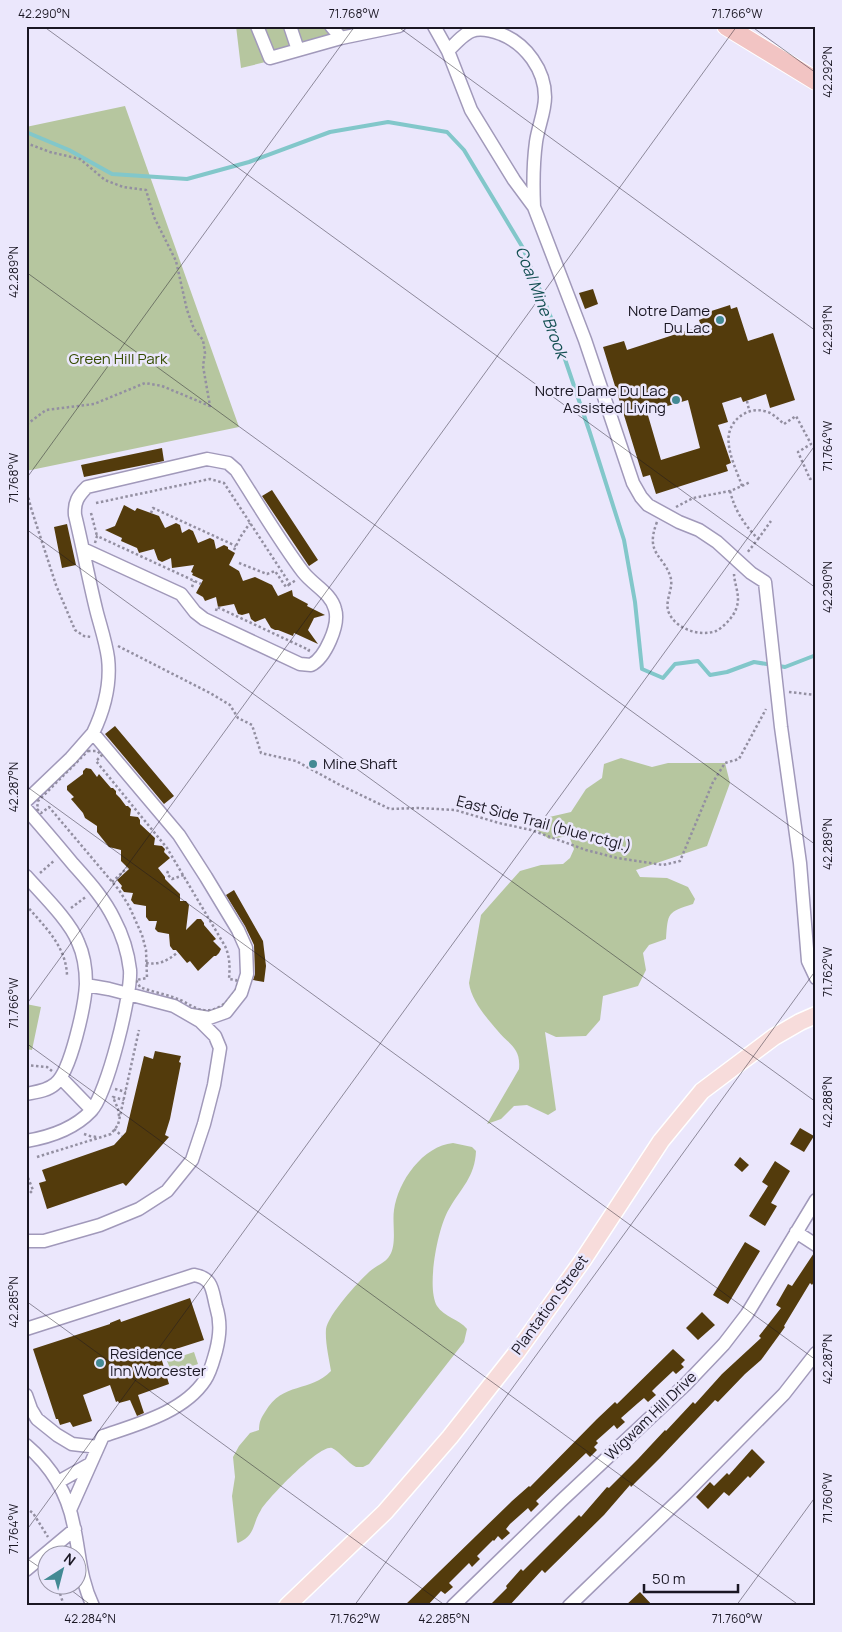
<svg xmlns="http://www.w3.org/2000/svg" width="842" height="1632" font-family="Manrope,sans-serif">
  <style>
    .green { fill: #b6c69f }
    .lines { fill: none; stroke-linecap: round; stroke-linejoin: round }
    .stream { stroke: #82c7ca; stroke-width: 4 }
    .building { fill: #533b0c; fill-rule: evenodd }
    .minor-casing { stroke: #a199ba; stroke-width: 15 }
    .major-casing { stroke: #fff; stroke-width: 19 }
    .highway-casing { stroke: #fff; stroke-width: 20 }
    .path { stroke: #938fa1; stroke-width: 2.5; stroke-dasharray: 2.5 2.5; stroke-linecap: butt }
    .minor { stroke: #fff; stroke-width: 12 }
    .major { stroke: #f7dcdb; stroke-width: 16 }
    .highway { stroke: #f2c4c3; stroke-width: 18 }
    .ticks { fill: none; stroke: #1a1723; stroke-width: 1; stroke-opacity: 0.45 }
    .poi-dot { fill: #438a94; stroke: #ebe7fc; stroke-width: 2 }
    .labels { text-anchor: middle; stroke-width: 5; stroke-linejoin: round; paint-order: stroke }
    .poi-label { font-size: 15px; fill: #1a1723; stroke: #ebe7fc; text-anchor: end }
    .park-label { font-size: 15px; fill: #354c00; stroke: #ebe7fc }
    .street-label { font-size: 15px; fill: #1a1723; stroke: #ebe7fc }
    .water-label { font-size: 16px; font-style: italic; fill: #145053; stroke: #ebe7fc }
    .neatline { fill: none; stroke: #1a1723; stroke-width: 2 }
    .ticks-label { font-size: 12px; text-anchor: middle; fill: #1a1723 }
  </style>
  <rect width="100%" height="100%" fill="#ebe7fc"/>
  <!-- green -->
  <path class="green" d="M236,26h179l-174,42z
    M125,106l114,321 -213,44v-344z
    M621,758l31,9 16,-4h57l5,20 -23,63 -71,24 4,7 27,1 21,9 7,12 -2,5c-26,8 -25,9 -27,35l-17,6 -6,8 3,17 -8,16 -35,10 -3,24 -14,16 -30,1 -11,-5 11,78 -8,5 -21,-10 -13,1 -13,13 -14,5 32,-55c2,-22 -10,-24 -22,-39 -11,-13 -26,-30 -28,-47l12,-68 39,-44 21,-6 22,-1 7,-6 4,-9 -5,-13 -20,3 -12,-9 8,-12 26,-6 15,-23 16,-11 2,-14z
    M26,1004l15,3 -9,43 -6,-1z
    M453,1143l19,4 4,4c-1,26 -15,37 -27,58 -11,18 -23,78 -12,97 7,11 22,13 30,23l-3,13 -95,122 -6,3h-7c-8,-4 -16,-15 -24,-19 -12,-4 -64,50 -71,62 -9,14 -5,25 -23,33l-1,-1 -5,-46 3,-19 -2,-20 6,-11 11,-13 9,-3c0,-8 2,-12 6,-18 18,-31 45,-19 66,-41 -2,-13 -6,-28 -5,-42 2,-14 32,-47 43,-57 6,-6 17,-9 21,-17 7,-12 2,-32 4,-45 4,-29 29,-64 59,-67z
    M194,1352l4,12 -26,9 -5,-12z"/>
  <g class="lines">
    <!-- stream -->
    <path class="stream" d="M26,132l43,18 43,24 75,5 62,-17 81,-30 58,-10 59,10 17,18 59,98 27,67 40,118 34,107 11,62 7,67 21,9 12,-14 23,-3 12,14 17,-3 27,-10 31,5 31,-12"/>
  </g>
  <!-- building -->
  <path class="building" d="M593,289l5,15 -13,5 -6,-16z
    M730,305l1,4 6,-2 11,34 25,-8 22,67 -25,8 -4,-14 -23,8 -2,-5 -19,6 6,19 -10,3 13,38 -5,2 2,6 -72,23 -6,-19 -7,2 -40,-130 21,-6 3,9 74,-24 -2,-6 5,-2 -2,-4zM688,400l12,48 -39,12 -14,-48z
    M162,448l2,13 -80,16 -3,-12z
    M272,490l46,70 -9,6 -47,-70z
    M124,505l11,6 2,-3 22,8 6,12 11,-5 4,2 2,8 7,-4 4,2 5,12 12,-5 4,2 2,9 8,-4 4,2v2l7,4 -6,12 10,6 4,10 12,-4 17,8 6,11 14,-6 1,6 15,8 -1,2 18,9 -11,3 -6,12 10,14 -24,-11 -1,3 -15,-6h-3l-4,-2 -6,-10 -10,4 -4,-3 -2,-6 -7,2 -4,-1 -4,-10 -16,3 -2,-10 -11,4 -2,-4 -7,-4 7,-13 -11,-5 1,-2 -2,-1 3,-7 -22,3 -1,-10 -9,4 -4,-2 -4,-11 -15,4 -2,-5 -16,-7 1,-3 -17,-8 10,-4z
    M67,524l9,41 -14,3 -8,-41z
    M115,726l59,70 -10,8 -59,-70z
    M86,768l5,1 6,8 2,-3 12,14h2l3,3v3l4,4 6,8h2l3,3 -1,7 8,1 2,3v4l15,14 -1,7 8,1 3,3 -1,3 6,6 -12,10 7,9v2l15,15v7h6l3,4 -3,25 11,-11h4l3,4v2l12,14 -3,2 8,8 -2,4 -3,3h-2l-16,15 -8,-10 -3,2 -11,-13h-3l-3,-4 -1,-12 -11,-2 -3,-3 2,-8h-8l-3,-4v-11l-12,-2 -3,-4 2,-7 -9,-1 -3,-4 1,-2 -5,-6 12,-11 -8,-8v-11l-12,-3 -12,-15v-6l-12,-8 -2,-5 -12,-14 3,-2 -7,-7v-4l16,-12v-3z
    M234,890l29,51 3,25 -2,16 -11,-2 2,-6 -1,-29 -9,-19 -19,-31z
    M155,1051l26,5 -2,6 2,1 -11,56 -5,16 4,2 -43,49 -3,-3 -76,26 -8,-26 7,-2 -4,-11 72,-25 12,-13 18,-76 9,3z
    M800,1128l14,8 -10,16 -14,-8z
    M740,1157l9,8 -7,7 -8,-7z
    M775,1161l15,10 -19,32 6,3 -12,20 -16,-10 19,-30 -6,-4z
    M745,1242l15,9 -32,53 -15,-9z
    M814,1253h2v26l-4,6 -2,-2 -26,43 1,1 -24,33 -16,14 -27,28 -3,-2 -55,58 -29,29 -1,-2 -26,30 -59,58 -3,-3 -33,36h-20l18,-18 -1,-2 15,-17 2,2 56,-56 2,2 26,-30 2,1 29,-29 27,-29 1,1 27,-29 2,2 27,-30 39,-36 -2,-2 22,-28 -5,-3 12,-21 4,2z
    M190,1298l14,42 -44,14 9,30 -31,11 6,18 -7,3 -7,-16 -11,3 -1,-2 -2,1 -6,-17 -27,10 9,26 -19,6 -3,-5 -10,3 -2,-6h-2l-23,-70 77,-25v-1l10,-4 1,3z
    M702,1312l13,13 -17,15 -12,-12z
    M673,1349l12,11 -4,4 3,3 -8,7 -3,-3 -17,16 -4,4 4,4 -8,7 -4,-4 -6,5 -17,15 4,4 -8,7 -3,-4 -18,16 2,2 -4,4 3,3 -7,7 -4,-4 -50,48 3,3 -8,8 -3,-4 -18,16 -4,5 4,4 -8,7 -4,-4 -4,5 -1,-1 -16,16 3,3 -8,8 -3,-4 -20,20 4,4 -8,7 -4,-3 -14,15h-23l108,-105 17,-15 1,1 67,-68 18,-17 2,2z
    M752,1449l13,13 -15,16 -2,-2 -19,20 -5,-4 -16,17 -12,-12 14,-15 4,4 13,-13 2,2z
    M640,1592l13,14h-28z"/>
  <g class="lines">
    <!-- minor casing -->
    <g class="minor-casing">
      <path id="minor" d="M257,26l13,32 71,-20
        M290,26l8,24
        M331,26l10,12 58,-12
        M434,26l14,25 23,59 43,70 20,27c-1,-22 -1,-43 2,-65 2,-15 9,-30 9,-45 0,-27 -19,-53 -44,-63 -28,-10 -34,-3 -53,17
        M534,207l51,133 48,143 8,14 7,8 31,17 20,8 18,12 34,31 14,9 16,145 19,136 8,98 8,17
        M83,549l98,45 14,18 9,7 96,45 11,1c14,-7 29,-40 24,-56 -4,-16 -22,-24 -32,-37 -24,-32 -45,-68 -67,-102l-8,-7 -21,-4 -120,28c-9,9 -13,15 -12,28 8,33 14,66 22,98 4,15 9,30 11,45 3,26 -4,52 -15,75
        M26,801l45,-43 22,-25 86,102 27,42 32,53 8,18 1,26 -6,19 -15,19 -17,6 -18,-3
        M26,809c16,18 32,37 47,55 15,17 31,34 41,55 8,15 14,34 16,51 2,24 -23,124 -39,141 -17,18 -41,26 -65,30
        M26,876c16,18 44,45 52,66 6,13 8,28 8,42 -1,20 -15,88 -31,100 -8,7 -19,8 -29,10
        M61,1078l31,32
        M796,1232l20,13
        M26,1241h18l56,-16 39,-16 28,-18 25,-31 12,-36 10,-39 6,-37 -5,-12 -15,-15 -26,-15 -65,-17 -23,-4
        M26,1329l168,-54c19,3 18,15 22,31 5,16 4,29 0,45 -3,10 -5,20 -11,29 -21,32 -67,44 -102,56l-33,74
        M26,1395l5,14 6,10 20,16 15,9 26,3
        M26,1445c25,21 42,49 48,82 6,28 6,52 19,79
        M58,1482l32,-18
        M26,1570l49,-41
        M453,1606l108,-105 124,-116 39,-41 23,-30 69,-114
        M569,1606l116,-112 99,-100 32,-41"/>
    </g>
    <!-- major casing -->
    <g class="major-casing">
      <path id="major" d="M287,1606l98,-94 65,-75 67,-85 66,-92 78,-119 41,-50 72,-54 26,-15 16,-7"/>
    </g>
    <!-- highway casing -->
    <g class="highway-casing">
      <path id="highway" d="M726,26l90,55"/>
    </g>
    <!-- path -->
    <path class="path" d="M26,143l24,9 30,7 25,21 18,7 23,3 8,27 22,44 11,49 7,19 9,11 2,13 -2,13 7,40 -48,-20 -17,-3 -51,21 -48,6 -20,15
      M747,401l2,9
      M742,486l8,-4
      M26,488l5,20 25,77 19,45 9,6 7,1
      M730,491c5,20 14,33 28,48l-11,14
      M96,503l114,-24 14,4 66,101 6,-4
      M676,507l17,-9 37,-7 12,-5c-5,-15 -16,-36 -13,-52 3,-16 20,-27 35,-23 8,1 14,8 20,13l12,-8 15,28 -13,8 12,27 5,-2
      M91,513l6,23
      M151,513l2,-5 83,38
      M657,522c-13,33 8,33 14,57 2,11 -7,23 -2,34 7,16 31,24 47,18 6,-3 13,-10 17,-16 10,-16 2,-26 1,-41
      M758,539l13,-18
      M95,543l2,-7 104,48
      M234,550l7,-14 9,-13
      M239,563l28,11 8,-3 11,16 4,-3
      M192,587l2,-6
      M216,611l1,-4 92,43 -1,2
      M118,646l92,47 20,12 8,13 14,7 9,28 35,8 44,24 50,24 29,-1 36,2 44,13 32,7 55,20 31,8 46,7 17,-4 33,-79 12,-19 14,-4 27,-50
      M789,692l27,3
      M88,751h9l5,4 -6,6 71,87 58,98c5,11 5,21 4,33l7,1 2,3c-2,14 -20,30 -35,27 -8,-1 -17,-8 -25,-11 -12,-5 -26,-7 -38,-12l-4,-7 11,-2 -1,-28 -4,-15 -13,-29 -10,-16 -70,-83 -8,6 -4,-4 1,-8z
      M168,871l-1,3 5,5 12,-4
      M40,873l15,-13
      M112,882l15,-14
      M26,905c18,21 40,41 41,70
      M71,908l16,-12
      M146,963c13,2 21,-2 31,-10
      M26,1065l21,2 5,4
      M115,1089l11,3
      M119,1116l-1,-7 -5,-12 11,3
      M114,1129l8,7
      M84,1134l6,2 7,1
      M37,1157l74,-23 7,-9 21,-95
      M26,1173l7,17 -3,3 -4,1
      M26,1508l7,5 15,24
      M57,1584l7,22"/>
    <!-- minor -->
    <use href="#minor" class="minor"/>
    <!-- major -->
    <use href="#major" class="major"/>
    <!-- highway -->
    <use href="#highway" class="highway"/>
  </g>
  <!-- ticks -->
  <path class="ticks" d="M43,26l773,562M397,26l419,305M751,26l65,47M26,272l790,573M26,479l329,-453M26,529l790,573M26,786l790,574M26,1005l711,-979M26,1043l774,563M26,1301l420,305M26,1531l790,-1087M26,1558l22,15M63,1584l29,22M354,1606l462,-636M736,1606l80,-110"/>
  <!-- markers -->
  <g class="poi-dot">
    <circle cx="720" cy="320" r="5"/>
    <circle cx="676" cy="400" r="5"/>
    <circle cx="313" cy="764" r="5"/>
    <circle cx="100" cy="1363" r="5"/>
  </g>
  <g class="labels">
    <!-- poi labels -->
    <g class="poi-label">
      <text x="710" y="316">Notre Dame<tspan x="710" dy="17">Du Lac</tspan></text>
      <text x="666" y="396">Notre Dame Du Lac<tspan x="666" dy="17">Assisted Living</tspan></text>
      <text x="323" y="769" text-anchor="start">Mine Shaft</text>
      <text x="110" y="1359" text-anchor="start">Residence<tspan x="110" dy="17">Inn Worcester</tspan></text>
    </g>
    <!-- park labels -->
    <g class="park-label">
      <text x="118" y="364">Green Hill Park</text>
    </g>
    <!-- street labels -->
    <g class="street-label">
      <text transform="translate(544 824) rotate(15)" y="5">East Side Trail (blue rctgl.)</text>
      <text transform="translate(550 1305) rotate(-54)" y="5">Plantation Street</text>
      <text transform="translate(651 1416) rotate(-44)" y="5">Wigwam Hill Drive</text>
    </g>
    <!-- water labels -->
    <g class="water-label">
      <text transform="translate(542 302) rotate(69)" y="6">Coal Mine Brook</text>
    </g>
  </g>
  <!-- border -->
  <rect width="842" height="1632" fill="none" stroke="#ebe7fc" stroke-width="55"/>
  <!-- north arrow -->
  <g transform="translate(62 1570) rotate(36)"><circle r="24" fill="#ebe7fc" stroke="#9794a5"/>
  <path d="M0-4L9 19L0 12L-9 19Z" fill="#438a94"/>
  <text y="-8" font-size="14" font-weight="bold" text-anchor="middle" fill="#1a1723">N</text>
  </g>
  <!-- scale -->
  <path d="M644 1584v8h94v-8" fill="none" stroke="#1a1723" stroke-width="2.5"/>
  <text x="652" y="1584" font-size="15" fill="#1a1723" stroke="#ebe7fc" stroke-width="4" paint-order="stroke">50 m</text>
  <rect x="28" y="28" width="786" height="1576" class="neatline"/>
  <g class="ticks-label">
    <text x="44" y="18">42.290°N</text>
    <text x="354" y="18">71.768°W</text>
    <text x="737" y="18">71.766°W</text>
    <text transform="translate(828 72) rotate(-90)" y="4">42.292°N</text>
    <text transform="translate(14 272) rotate(-90)" y="4">42.289°N</text>
    <text transform="translate(828 330) rotate(-90)" y="4">42.291°N</text>
    <text transform="translate(828 446) rotate(-90)" y="4">71.764°W</text>
    <text transform="translate(14 478) rotate(-90)" y="4">71.768°W</text>
    <text transform="translate(828 587) rotate(-90)" y="4">42.290°N</text>
    <text transform="translate(14 787) rotate(-90)" y="4">42.287°N</text>
    <text transform="translate(828 844) rotate(-90)" y="4">42.289°N</text>
    <text transform="translate(828 972) rotate(-90)" y="4">71.762°W</text>
    <text transform="translate(14 1003) rotate(-90)" y="4">71.766°W</text>
    <text transform="translate(828 1102) rotate(-90)" y="4">42.288°N</text>
    <text transform="translate(14 1302) rotate(-90)" y="4">42.285°N</text>
    <text transform="translate(828 1359) rotate(-90)" y="4">42.287°N</text>
    <text transform="translate(828 1498) rotate(-90)" y="4">71.760°W</text>
    <text transform="translate(14 1529) rotate(-90)" y="4">71.764°W</text>
    <text x="90" y="1623">42.284°N</text>
    <text x="355" y="1623">71.762°W</text>
    <text x="444" y="1623">42.285°N</text>
    <text x="737" y="1623">71.760°W</text>
  </g>
</svg>
